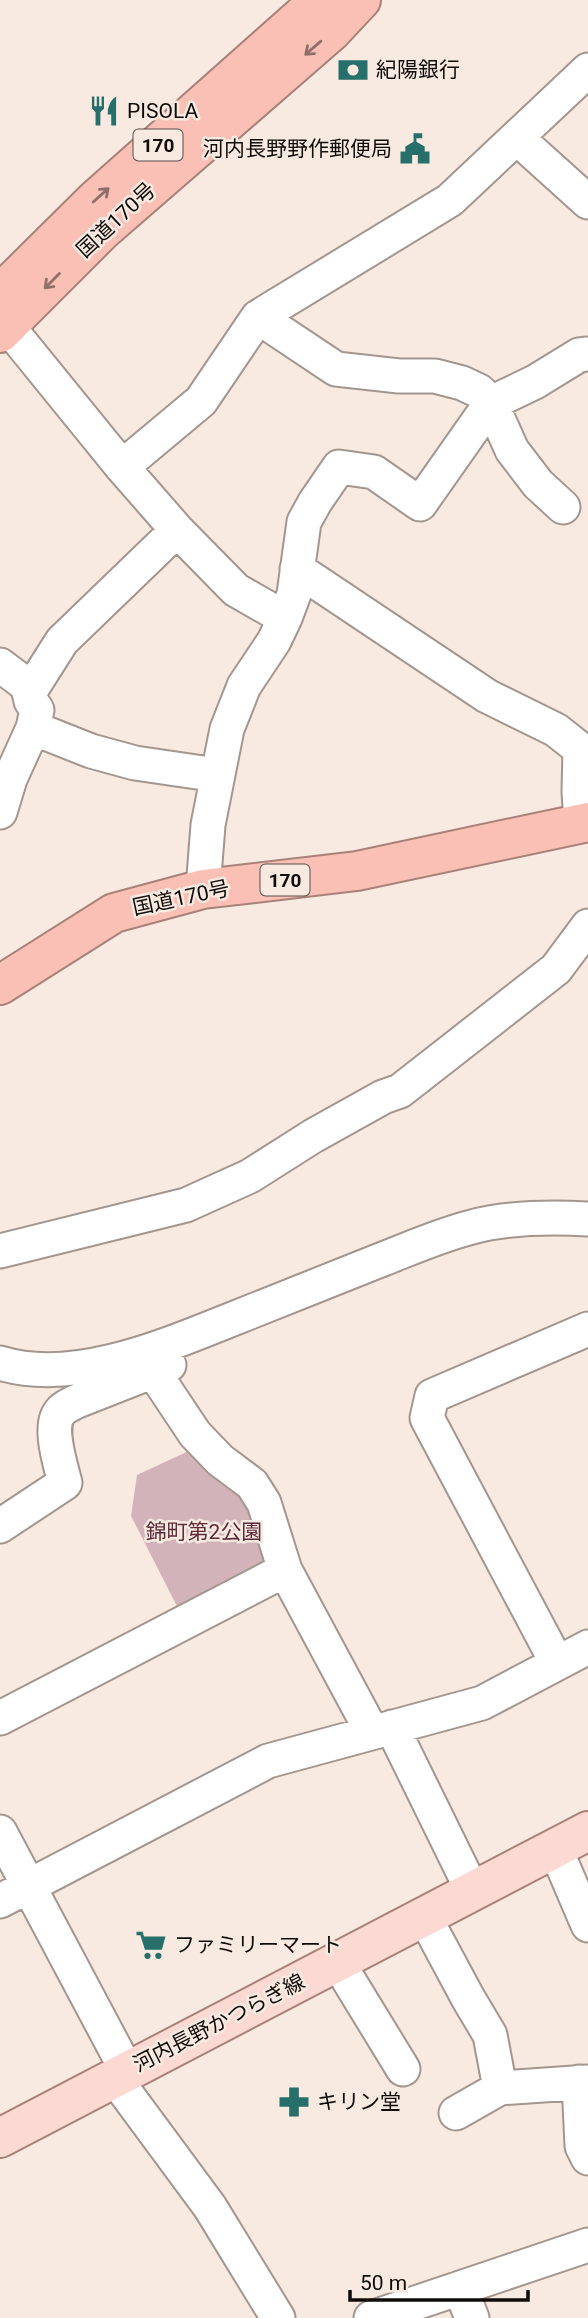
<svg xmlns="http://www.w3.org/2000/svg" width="588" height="2318" font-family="Roboto,'Noto Sans JP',sans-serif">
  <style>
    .green { fill: #d3b3ba }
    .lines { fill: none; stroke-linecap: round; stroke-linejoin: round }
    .minor-casing { stroke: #a3968e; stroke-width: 37 }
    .major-casing { stroke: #a88179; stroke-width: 42 }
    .highway-casing { stroke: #a88179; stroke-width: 42 }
    .minor { stroke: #fff; stroke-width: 33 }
    .major { stroke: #fcd9d3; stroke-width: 38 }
    .highway { stroke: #fac0b6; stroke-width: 38 }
    .oneway { stroke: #906f68 }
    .labels { text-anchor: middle; stroke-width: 5; stroke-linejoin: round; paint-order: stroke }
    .shield { fill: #f8eae1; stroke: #554e49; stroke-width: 2 }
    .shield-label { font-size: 19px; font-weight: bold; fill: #0f0b08 }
    .poi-label { font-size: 21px; fill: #0f0b08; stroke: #f8eae1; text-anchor: start }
    .street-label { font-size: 21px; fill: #0f0b08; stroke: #f8eae1 }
    .park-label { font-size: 21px; fill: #5d2a3a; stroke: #f8eae1 }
  </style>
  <rect width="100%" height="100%" fill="#f8eae1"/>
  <!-- green -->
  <path class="green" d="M193,1449l60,48 19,63 -92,52 -49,-96 6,-41z"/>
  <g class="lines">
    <!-- minor casing -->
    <g class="minor-casing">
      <path id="minor" d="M517,138l71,64
        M0,317l122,150 55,63 59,60 49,28 -11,23 -30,45 -17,43 -19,96 -5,64
        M258,317l78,52 63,7h36l27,7 17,8 12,12 21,47 26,34 25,23
        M122,467l79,-66 57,-84 192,-117 138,-130
        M297,569l190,127 69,34 24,19 -1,43 2,31
        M285,618l9,-24 10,-72 11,-20 24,-35 35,5 46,32 71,-101 44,-21 44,-27 9,-1
        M0,665l28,21 3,15 6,9 -4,18 58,23 44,12 82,12
        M29,693l33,-52 115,-111
        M0,812l10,-33 23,-51
        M0,1251l186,-46 64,-29 63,-40 70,-39 17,-6 156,-122 32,-43
        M0,1363c74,23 167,-18 235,-45 48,-19 95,-38 143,-57 31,-12 62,-26 94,-34 37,-10 78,-10 116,-8
        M153,1371l42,63 25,26 32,24 12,19 21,67 87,162
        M0,1526l65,-43c-4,-17 -18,-58 -4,-72 3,-4 9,-6 14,-9l94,-37
        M557,1663l-130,-245 5,-22 156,-67
        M0,1718l285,-148
        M392,1727l81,165
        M0,1832l127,239
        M555,1848l33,77
        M0,1901l268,-140 214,-58 106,-56
        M424,1916l44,82 22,37 10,53
        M337,1961l66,108
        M114,2077l96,130 68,111
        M579,2082l3,64 6,12
        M456,2113l44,-25 88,-6
        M460,2288l12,30
        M371,2318l217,-73"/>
    </g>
    <!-- major casing -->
    <g class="major-casing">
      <path id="major" d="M0,2138l588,-307"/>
    </g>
    <!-- highway casing -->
    <g class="highway-casing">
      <path id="highway" d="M0,294l95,-94 225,-200
        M0,333l102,-102 229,-199 30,-32
        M0,985l114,-72 89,-24 154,-18 231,-49"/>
    </g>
    <!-- minor -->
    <use href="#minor" class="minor"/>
    <!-- major -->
    <use href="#major" class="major"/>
    <!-- highway -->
    <use href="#highway" class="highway"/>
  </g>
  <!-- one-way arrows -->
  <defs><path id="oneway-shaft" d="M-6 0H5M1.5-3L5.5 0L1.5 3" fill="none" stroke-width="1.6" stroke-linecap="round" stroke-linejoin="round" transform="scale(1.75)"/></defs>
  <g class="oneway">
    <use href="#oneway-shaft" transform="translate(313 48) rotate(139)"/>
    <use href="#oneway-shaft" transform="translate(101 195) rotate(-42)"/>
    <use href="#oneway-shaft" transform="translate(52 281) rotate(135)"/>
  </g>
  <!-- icons -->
  <defs>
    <g id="bank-bare" transform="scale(2.415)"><path d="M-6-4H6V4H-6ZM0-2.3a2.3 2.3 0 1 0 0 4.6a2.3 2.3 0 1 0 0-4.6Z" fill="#266f6a" stroke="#f8eae1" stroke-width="2.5" paint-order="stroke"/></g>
    <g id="restaurant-bare" transform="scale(2.415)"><path d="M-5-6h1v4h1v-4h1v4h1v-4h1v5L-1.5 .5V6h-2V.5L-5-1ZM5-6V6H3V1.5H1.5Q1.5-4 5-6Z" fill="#266f6a" stroke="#f8eae1" stroke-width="2.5" paint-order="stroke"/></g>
    <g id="civic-bare" transform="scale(2.415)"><path d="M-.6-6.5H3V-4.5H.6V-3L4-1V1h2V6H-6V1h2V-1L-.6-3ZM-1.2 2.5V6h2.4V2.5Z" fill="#266f6a" stroke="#f8eae1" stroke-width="2.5" paint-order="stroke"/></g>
    <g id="supermarket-bare" transform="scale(2.415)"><path d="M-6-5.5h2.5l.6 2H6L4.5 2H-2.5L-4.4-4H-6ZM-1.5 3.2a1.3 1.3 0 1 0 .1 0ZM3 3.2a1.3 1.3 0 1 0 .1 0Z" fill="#266f6a" stroke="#f8eae1" stroke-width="2.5" paint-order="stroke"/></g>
    <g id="pharmacy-bare" transform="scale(2.415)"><path d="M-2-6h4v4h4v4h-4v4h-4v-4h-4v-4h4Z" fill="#266f6a" stroke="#f8eae1" stroke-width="2.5" paint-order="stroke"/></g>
  </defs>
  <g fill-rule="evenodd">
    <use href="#bank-bare" x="353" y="70"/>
    <use href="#restaurant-bare" x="104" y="111"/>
    <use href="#civic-bare" x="415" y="149"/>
    <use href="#supermarket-bare" x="151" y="1945"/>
    <use href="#pharmacy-bare" x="294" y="2102"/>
  </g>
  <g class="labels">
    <!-- shield labels -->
    <g class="shield">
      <rect x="133.5" y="129.5" width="49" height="31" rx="5"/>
      <rect x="260.5" y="864.5" width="49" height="31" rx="5"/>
    </g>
    <g class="shield-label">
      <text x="158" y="152">170</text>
      <text x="285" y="887">170</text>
    </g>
    <!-- poi labels -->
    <g class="poi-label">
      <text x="376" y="77">紀陽銀行</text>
      <text x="127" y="118">PISOLA</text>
      <text x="392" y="156" text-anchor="end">河内長野野作郵便局</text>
      <text x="174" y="1952">ファミリーマート</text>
      <text x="317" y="2109">キリン堂</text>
    </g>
    <!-- street labels -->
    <g class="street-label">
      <text transform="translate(116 220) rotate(-43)" y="7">国道170号</text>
      <text transform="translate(181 898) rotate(-12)" y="7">国道170号</text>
      <text transform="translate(219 2023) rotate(-27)" y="7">河内長野かつらぎ線</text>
    </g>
    <!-- park labels -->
    <g class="park-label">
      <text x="204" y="1539">錦町第2公園</text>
    </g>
  </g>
  <!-- scale -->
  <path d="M350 2290v10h178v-10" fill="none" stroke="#0f0b08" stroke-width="3.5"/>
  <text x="360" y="2290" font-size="21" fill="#0f0b08" stroke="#f8eae1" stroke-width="5" paint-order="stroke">50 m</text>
</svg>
